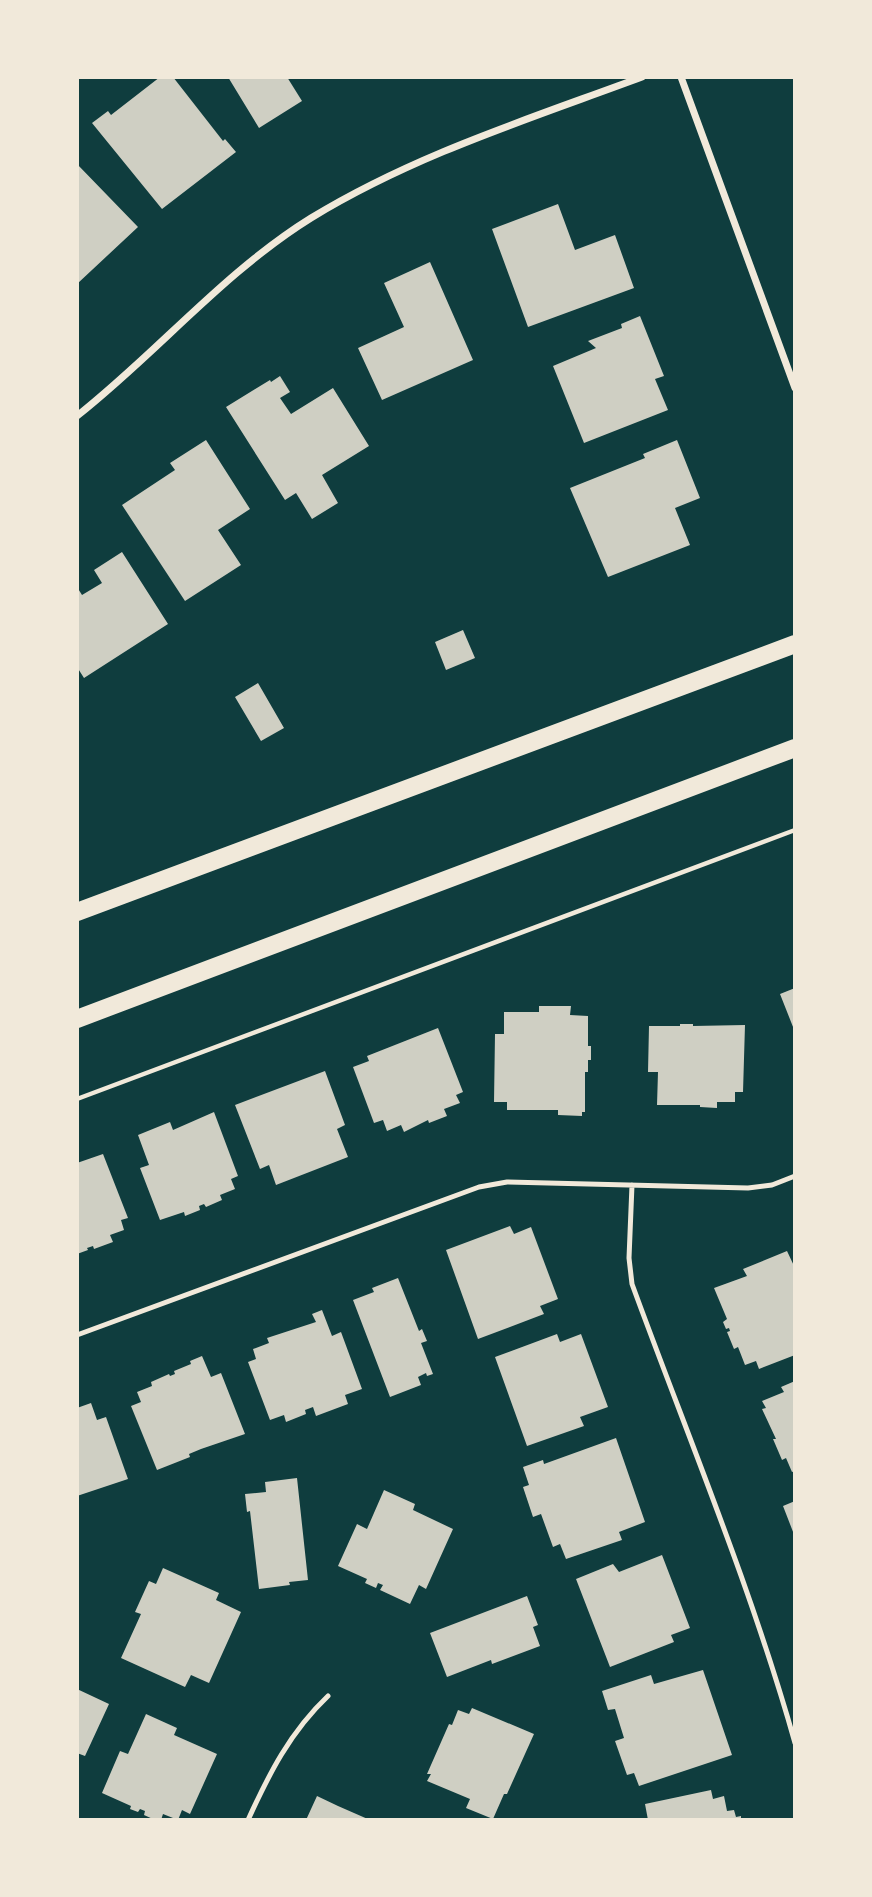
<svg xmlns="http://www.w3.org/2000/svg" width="872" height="1897" font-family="'Source Sans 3',sans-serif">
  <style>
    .building { fill: #cfcfc3 }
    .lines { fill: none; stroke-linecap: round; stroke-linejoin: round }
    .path { stroke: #f1e9da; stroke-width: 4.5 }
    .service { stroke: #f1e9da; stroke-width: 5 }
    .minor { stroke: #f1e9da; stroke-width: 7 }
    .primary { stroke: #f1e9da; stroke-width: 18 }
  </style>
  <rect width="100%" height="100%" fill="#0f3d3e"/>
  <!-- building -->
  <path class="building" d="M160,77h13l50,64 2,-2 11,13 -74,57 -70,-86 16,-12 3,4z
    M228,77h59l15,24 -43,27z
    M77,164l61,63 -61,57z
    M558,204l17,46 40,-15 19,53 -106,39 -36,-98z
    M430,262l43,98 -91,40 -24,-52 46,-21 -20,-44z
    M640,316l24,60 -9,3 13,31 -84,33 -31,-77 43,-18 -8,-7 34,-13 -1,-4z
    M280,376l10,16 -10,6 11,16 42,-26 36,58 -47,29 16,28 -26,16 -16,-26 -11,7 -59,-93 44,-27 1,2z
    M206,440l44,69 -32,21 23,35 -56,36 -63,-96 53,-35 -5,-7z
    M677,440l23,58 -25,10 15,37 -82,32 -38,-89 75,-30 -2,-4z
    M122,552l46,72 -84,54 -7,-11v-80l5,8 20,-12 -8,-13z
    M463,630l12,28 -29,12 -11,-28z
    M258,683l26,45 -23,13 -26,-44z
    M795,988v44l-15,-38z
    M539,1006h32l-1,9 18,1v30h3v14h-3v12h-3v40h-3v4l-24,-1v-5h-51v-8h-13l1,-68h9v-22h35z
    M680,1024h13v2l52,-1 -2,67h-8v10h-18v6l-17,-1v-2h-43l1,-33h-10l1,-46h31z
    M438,1028l25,64 -7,3 4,8 -16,6 3,7 -18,7 -1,-3 -24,12 -3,-7 -14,6 -4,-11 -9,3 -21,-56 16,-6 -2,-5z
    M325,1071l20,54 -8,4 11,28 -72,28 -7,-20 -9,4 -25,-64z
    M214,1112l24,64 -7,3 4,10 -15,6 2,5 -16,7 -2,-3 -5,2 1,4 -15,6 -1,-4 -24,8 -20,-52 9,-3 -11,-30 32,-13 3,8z
    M103,1154l25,64 -7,2 3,10 -14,5 3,7 -19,7 -1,-3 -6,2 1,2 -11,4v-91z
    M510,1226l4,8 17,-7 27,72 -18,7 4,8 -66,25 -32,-89z
    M787,1251l8,17v87l-36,14 -3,-8 -11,4 -7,-18 -4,2 -7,-17 3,-1 -1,-3 -3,1 -3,-7 4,-3 -13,-31 33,-12 -4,-7z
    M398,1278l21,53 3,-2 5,12 -6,2 12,31 -6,2 -1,-3 -8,4 3,8 -31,12 -37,-97 21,-8 -2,-4z
    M322,1310l10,26 9,-4 21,57 -17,6 3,9 -32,12 -3,-9 -8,3 1,4 -20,8 -2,-7 -14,5 -22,-58 8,-3 -3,-10 16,-6 -2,-5 49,-16 -4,-8z
    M557,1334l3,8 21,-8 27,73 -28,10 4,9 -57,20 -32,-89z
    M202,1356l9,21 10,-4 24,61 -44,15 -12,5 1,3 -33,13 -26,-64 10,-4 -4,-10 15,-6 -1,-4 18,-8 1,2 5,-2 -1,-3 17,-7 -1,-3z
    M795,1381v90l-3,1 -6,-14 -4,2 -9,-21h3l-14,-30 4,-1 -4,-7 22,-9 -3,-5z
    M91,1403l6,17 9,-3 22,62 -51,17v-88z
    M616,1438l29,84 -26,10 3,8 -56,19 -6,-15 -7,3 -12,-33 -8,3 -10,-30 6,-2 -6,-18 20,-7 1,4z
    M297,1478l11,102 -19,2 1,3 -31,4 -9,-78 -3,1 -2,-18 21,-2 -1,-10z
    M384,1490l31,14 -2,6 40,19 -27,60 -7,-4 -9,19 -30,-14 3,-5 -5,-2 -2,5 -11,-5 2,-4 -29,-13 19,-42 10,5z
    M795,1501v36l-12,-31z
    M662,1555l28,73 -19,7 3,7 -64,25 -34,-88 37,-15 6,8z
    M163,1568l56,25 -3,7 25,12 -32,71 -18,-8 -6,12 -64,-29 20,-44 -6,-2 14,-31 7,3z
    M527,1596l11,29 -5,2 7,19 -48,18 -1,-4 -44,17 -17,-44z
    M703,1670l29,85 -93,31 -5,-13 -7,2 -12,-34 9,-3 -9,-29 -7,1 -6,-19 49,-16 3,9z
    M77,1689l32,15 -24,52 -8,-3z
    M472,1708l62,26 -27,60h-3l-11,25 -27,-11 4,-9 -43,-18 4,-7h-4l22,-50 3,1 6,-15 11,4z
    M146,1714l31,14 -3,7 43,19 -27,60 -8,-4 -4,10 -15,-6 -2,6h-6l-11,-5 1,-4 -5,-2 -2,3 -8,-3 1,-3 -29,-13 18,-42 8,3z
    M711,1790l2,9 11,-3 3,15 7,-1 2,7 5,-1v4h-93l-3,-16z
    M317,1796l21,10 32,14h-64z"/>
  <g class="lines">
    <!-- path -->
    <path class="path" d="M77,1099l718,-269"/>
    <!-- service -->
    <path class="service" d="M632,1185l-3,73 3,26c56,153 119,303 163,459
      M77,1335l402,-148 28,-5 241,6 24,-3 23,-9
      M248,1820c21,-46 42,-88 80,-124"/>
    <!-- minor -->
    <path class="minor" d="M681,77l114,311
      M77,416c80,-63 147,-144 234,-198 103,-63 218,-99 331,-141"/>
    <!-- primary -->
    <path class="primary" d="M77,912l718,-268
      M77,1019l718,-271"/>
  </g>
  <!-- border -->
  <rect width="872" height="1897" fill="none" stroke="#f1e9da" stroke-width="158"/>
</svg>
